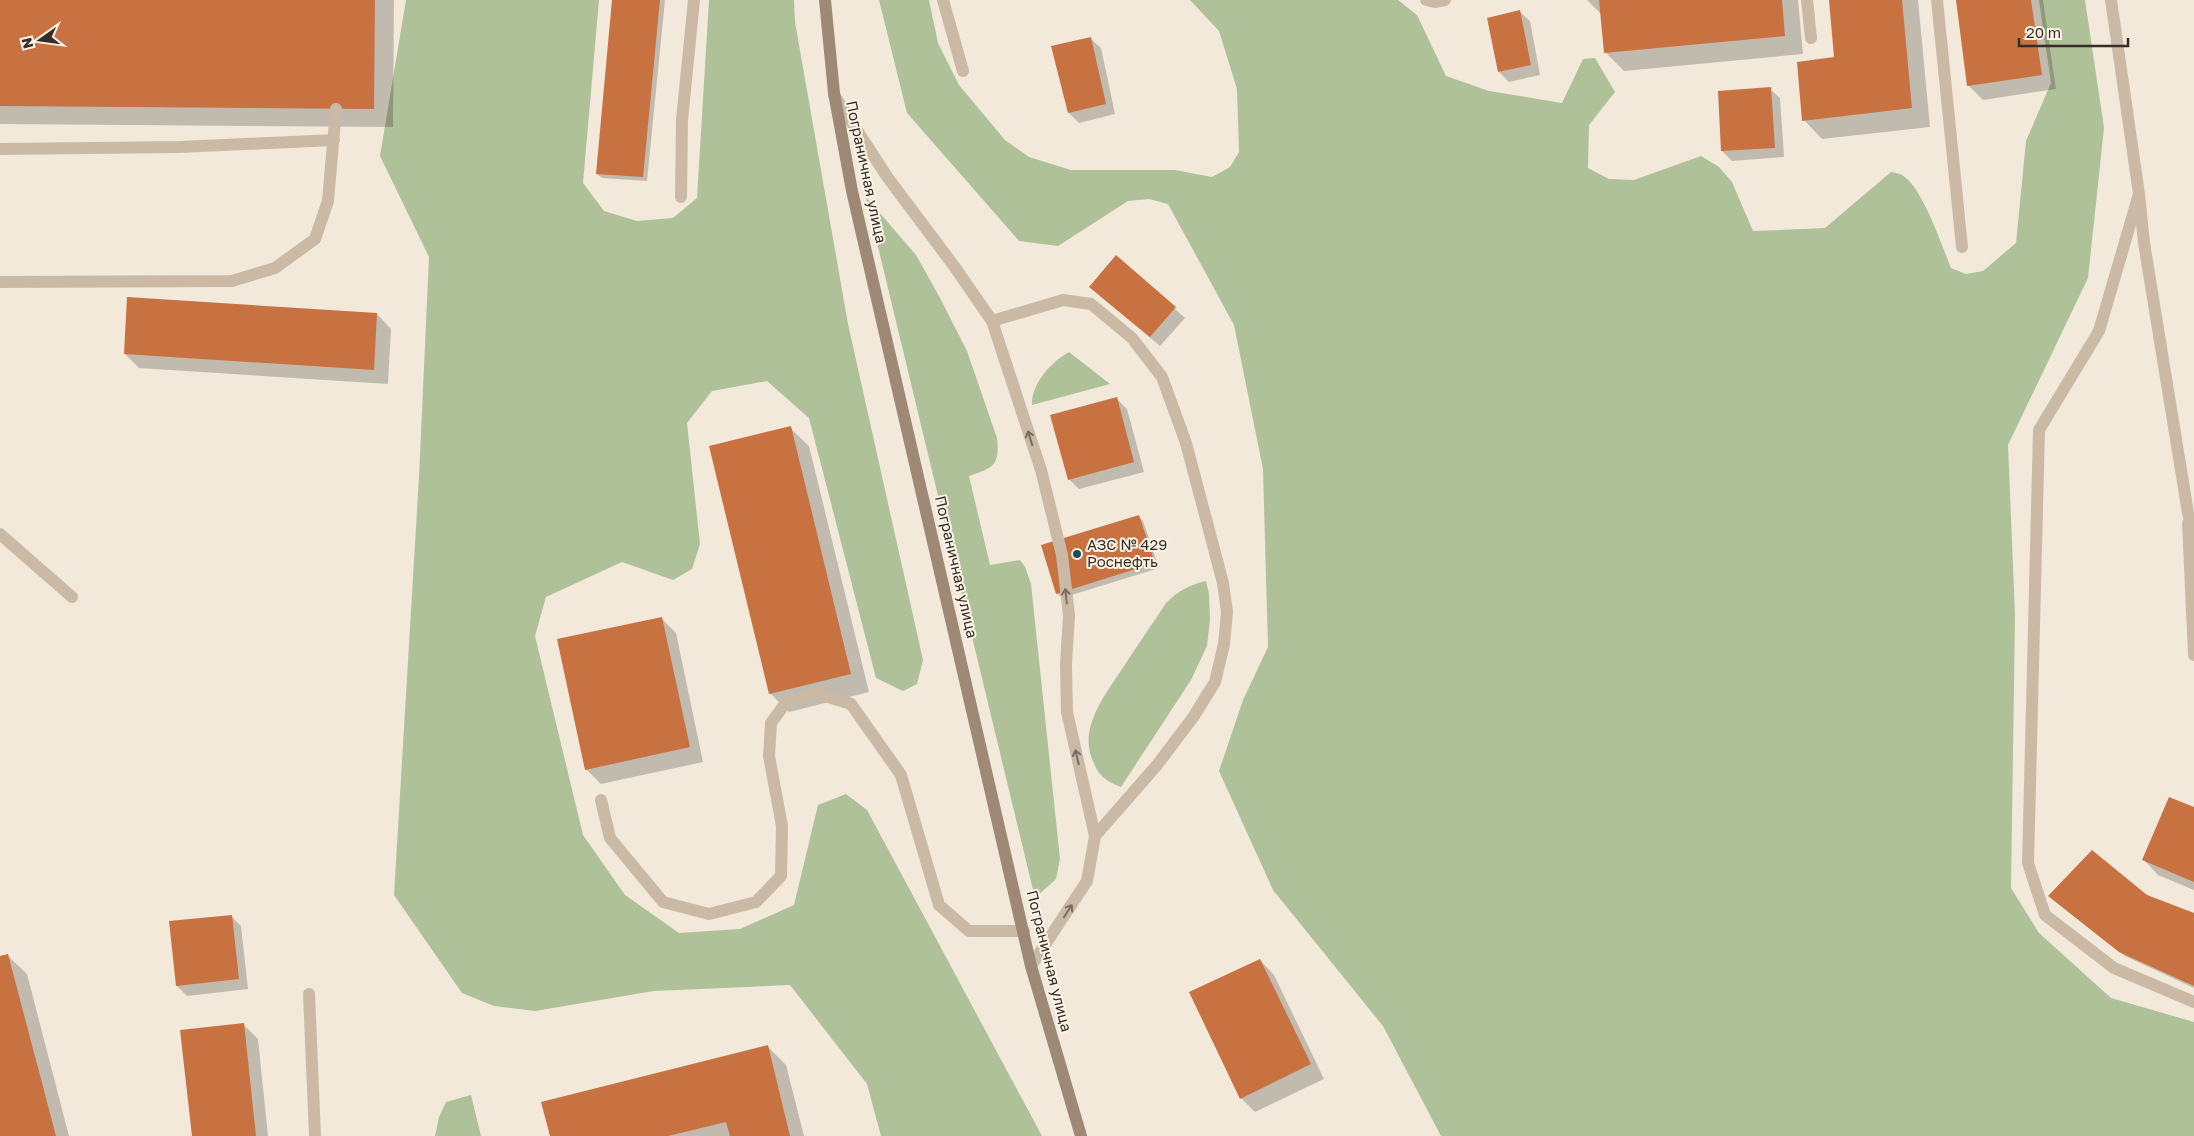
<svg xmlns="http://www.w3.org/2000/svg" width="2194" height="1136" font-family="'Golos Text',sans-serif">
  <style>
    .green { fill: #afc199 }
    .shadow { fill: #0003 }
    .building { fill: #c87141 }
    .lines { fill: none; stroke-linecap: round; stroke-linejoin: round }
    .service { stroke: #cabaa5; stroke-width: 12 }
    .minor { stroke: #cabaa5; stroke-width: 12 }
    .secondary { stroke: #9e8977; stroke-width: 12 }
    .oneway { stroke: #796c60 }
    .poi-dot { fill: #1c4d58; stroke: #faf3e6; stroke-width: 2 }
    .labels { text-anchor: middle; stroke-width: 4; stroke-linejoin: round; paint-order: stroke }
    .street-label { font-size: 15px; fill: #362d27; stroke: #faf3e6 }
    .poi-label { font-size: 15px; fill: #362d27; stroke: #faf3e6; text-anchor: start }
  </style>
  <rect width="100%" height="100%" fill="#f2e9da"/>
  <!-- green -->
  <path class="green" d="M406,0h193l-16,183 21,28 33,10 36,-3 24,-20 12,-198h85l1,22 53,302 75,336 -6,24 -14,7 -27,-13 -67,-260 -42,-37 -55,10 -25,32 13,121 -8,25 -19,11 -51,-18 -76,35 -11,39 48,199 42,60 54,38 61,-4 54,-24 24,-100 28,-11 21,16 175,326h-161l-14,-52 -77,-99 -136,6 -119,20 -41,-5 -32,-13 -68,-98 25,-418 10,-220 -49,-101z
    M879,0h50l9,43 21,42 46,55 24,17 42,13h104l37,7 18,-10 9,-15 -2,-63 -18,-58 -29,-31h208l19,15 29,61 43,15 73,12 21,-44 12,-1 20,34 -26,33 -1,43 21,11 25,1 67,-24 18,11 13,15 21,49 72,-3 66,-56c4,1 8,1 11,3 20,11 40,71 49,93l15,6 17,-3 33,-28 10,-102 25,-58 -12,-83h46l19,128 -16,150 -80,167 7,170 -4,273 28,45 72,65 83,24v114h-753l-58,-110 -110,-136 -54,-119 24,-71 25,-53 -5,-178 -29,-144 -66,-121 -19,-5 -21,2 -70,45 -39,-5 -112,-128z
    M866,197l50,58 23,41 28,55 30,87c3,28 -4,30 -28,38l21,89 30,-5 5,7 6,17 29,275 -4,20 -21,19z
    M1069,352l41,32 -78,21c-1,-21 19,-43 37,-53z
    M1206,581l3,13 1,26 -3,26 -16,34 -70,107c-18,-7 -23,-12 -30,-31 -11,-33 18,-66 35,-93 13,-20 27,-40 40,-60 12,-12 23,-18 40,-22z
    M471,1095l10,41h-46l4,-19 7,-15z"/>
  <!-- shadow -->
  <path class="shadow" d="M0,0h394l-1,127 -393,-3z
    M613,0h52l-18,181 -45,-3 -5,-4z
    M1798,0l5,54 -179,17 -19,-19 -3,-37 -15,-15z
    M1830,0h88l12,127 -108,12 -18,-19 31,-62z
    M1957,0h86l13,89 -73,11 -15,-15z
    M1520,12l10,9 10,54 -31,7 -10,-10z
    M1091,39l10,9 14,66 -36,9 -10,-10z
    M1770,89l10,9 4,59 -52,4 -10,-10z
    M1116,256l69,62 -25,28 -60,-50z
    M377,314l14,15 -3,55 -249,-16 -14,-14z
    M1117,399l10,10 17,63 -65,17 -10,-10z
    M790,428l19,18 60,246 -80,20 -19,-19z
    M1139,517l4,4 16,47 -97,30 -5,-5z
    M661,618l15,15 27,129 -102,22 -15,-15z
    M2194,808v82l-36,-15 -14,-15z
    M2146,896l48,19v73l-69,-32 -70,-55z
    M231,916l10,10 7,63 -61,7 -10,-10z
    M8,956l19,18 42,162h-69v-178z
    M1260,960l14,15 50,104 -69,33 -14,-14z
    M243,1024l15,15 10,97h-75z
    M767,1046l19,19 18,71h-253z"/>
  <!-- building -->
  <path class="building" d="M0,0h375l-1,109 -374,-3z
    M612,0h48l-17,177 -47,-3z
    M1599,0h183l3,36 -181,17z
    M1829,0h73l10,108 -110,13 -5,-59 37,-5z
    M1956,0h75l11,75 -75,11z
    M1520,10l11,55 -33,7 -11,-54z
    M1091,37l15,67 -38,9 -17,-67z
    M1771,87l4,61 -54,3 -3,-60z
    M1116,255l60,52 -26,30 -61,-50z
    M127,297l250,16 -3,57 -250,-16z
    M1117,397l17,65 -66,18 -18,-65z
    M791,426l60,248 -82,20 -60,-248z
    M1139,515l16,48 -99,31 -15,-49z
    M662,617l28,130 -105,23 -28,-131z
    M2169,797l25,10v75l-52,-22z
    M2092,850l55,45 47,18v73l-75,-34 -71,-56z
    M232,915l7,64 -63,7 -7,-65z
    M8,954l48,182h-56v-180z
    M1260,959l51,105 -71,35 -51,-107z
    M244,1023l12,113h-64l-12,-106z
    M768,1045l22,91h-60l-4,-14 -58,14h-118l-9,-34z"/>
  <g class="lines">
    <!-- service -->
    <path class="service" d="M1426,0l9,2 10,-2
      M1807,0l4,38
      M1937,0l25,247
      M834,95l54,83 66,88 38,55 49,149 21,85 7,60 -3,49 1,48 28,124 -8,45 -56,85
      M0,149l180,-2 154,-7
      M681,197l1,-77 12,-120
      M0,282l232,-1 43,-13 40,-29 13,-38 8,-92
      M992,321l71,-21 28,4 41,34 30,39 24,66 37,140 4,29 -3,32 -9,38 -21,34 -37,49 -62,71
      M0,534l72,63
      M601,800l9,38 53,64 46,12 47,-12 25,-26 1,-50 -13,-70 2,-33 16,-22 31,-7 33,10 50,71 38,130 30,26h55"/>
    <!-- minor -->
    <path class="minor" d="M943,0l20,71
      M2111,0l28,194 5,49 44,270 6,19
      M2139,194l-40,137 -60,99 -11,433 17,52 69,53 80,34
      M2188,523l6,132
      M309,994l6,142"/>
    <!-- secondary -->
    <path class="secondary" d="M825,0l9,93 18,98 179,775 50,170"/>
  </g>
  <!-- one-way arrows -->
  <defs><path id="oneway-shaft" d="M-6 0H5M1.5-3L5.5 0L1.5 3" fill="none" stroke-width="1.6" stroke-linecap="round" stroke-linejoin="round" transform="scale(1.25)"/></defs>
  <g class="oneway">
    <use href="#oneway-shaft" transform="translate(1030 438) rotate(-108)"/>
    <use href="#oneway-shaft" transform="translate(1066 596) rotate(-96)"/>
    <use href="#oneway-shaft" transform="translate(1077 757) rotate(-103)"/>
    <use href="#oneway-shaft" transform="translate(1068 911) rotate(-57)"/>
  </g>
  <!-- markers -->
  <circle class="poi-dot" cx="1077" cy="554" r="5"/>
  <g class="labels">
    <!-- street labels -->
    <g class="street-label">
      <text transform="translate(866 172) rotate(78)" y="5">Пограничная улица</text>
      <text transform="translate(956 567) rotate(77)" y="5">Пограничная улица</text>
      <text transform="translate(1049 961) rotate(76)" y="5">Пограничная улица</text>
    </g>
    <!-- poi labels -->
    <g class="poi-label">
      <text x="1087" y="550">АЗС № 429<tspan x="1087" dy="17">Роснефть</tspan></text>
    </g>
  </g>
  <!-- north arrow -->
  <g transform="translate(40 40) rotate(256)" stroke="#faf3e6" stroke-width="4" paint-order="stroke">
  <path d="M0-4L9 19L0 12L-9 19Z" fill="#362d27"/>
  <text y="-8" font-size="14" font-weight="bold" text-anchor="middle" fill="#362d27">N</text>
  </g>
  <!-- scale -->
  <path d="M2019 38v8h109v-8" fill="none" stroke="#362d27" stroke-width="2.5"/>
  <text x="2026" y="38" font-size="15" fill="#362d27" stroke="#faf3e6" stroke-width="4" paint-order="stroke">20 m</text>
</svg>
